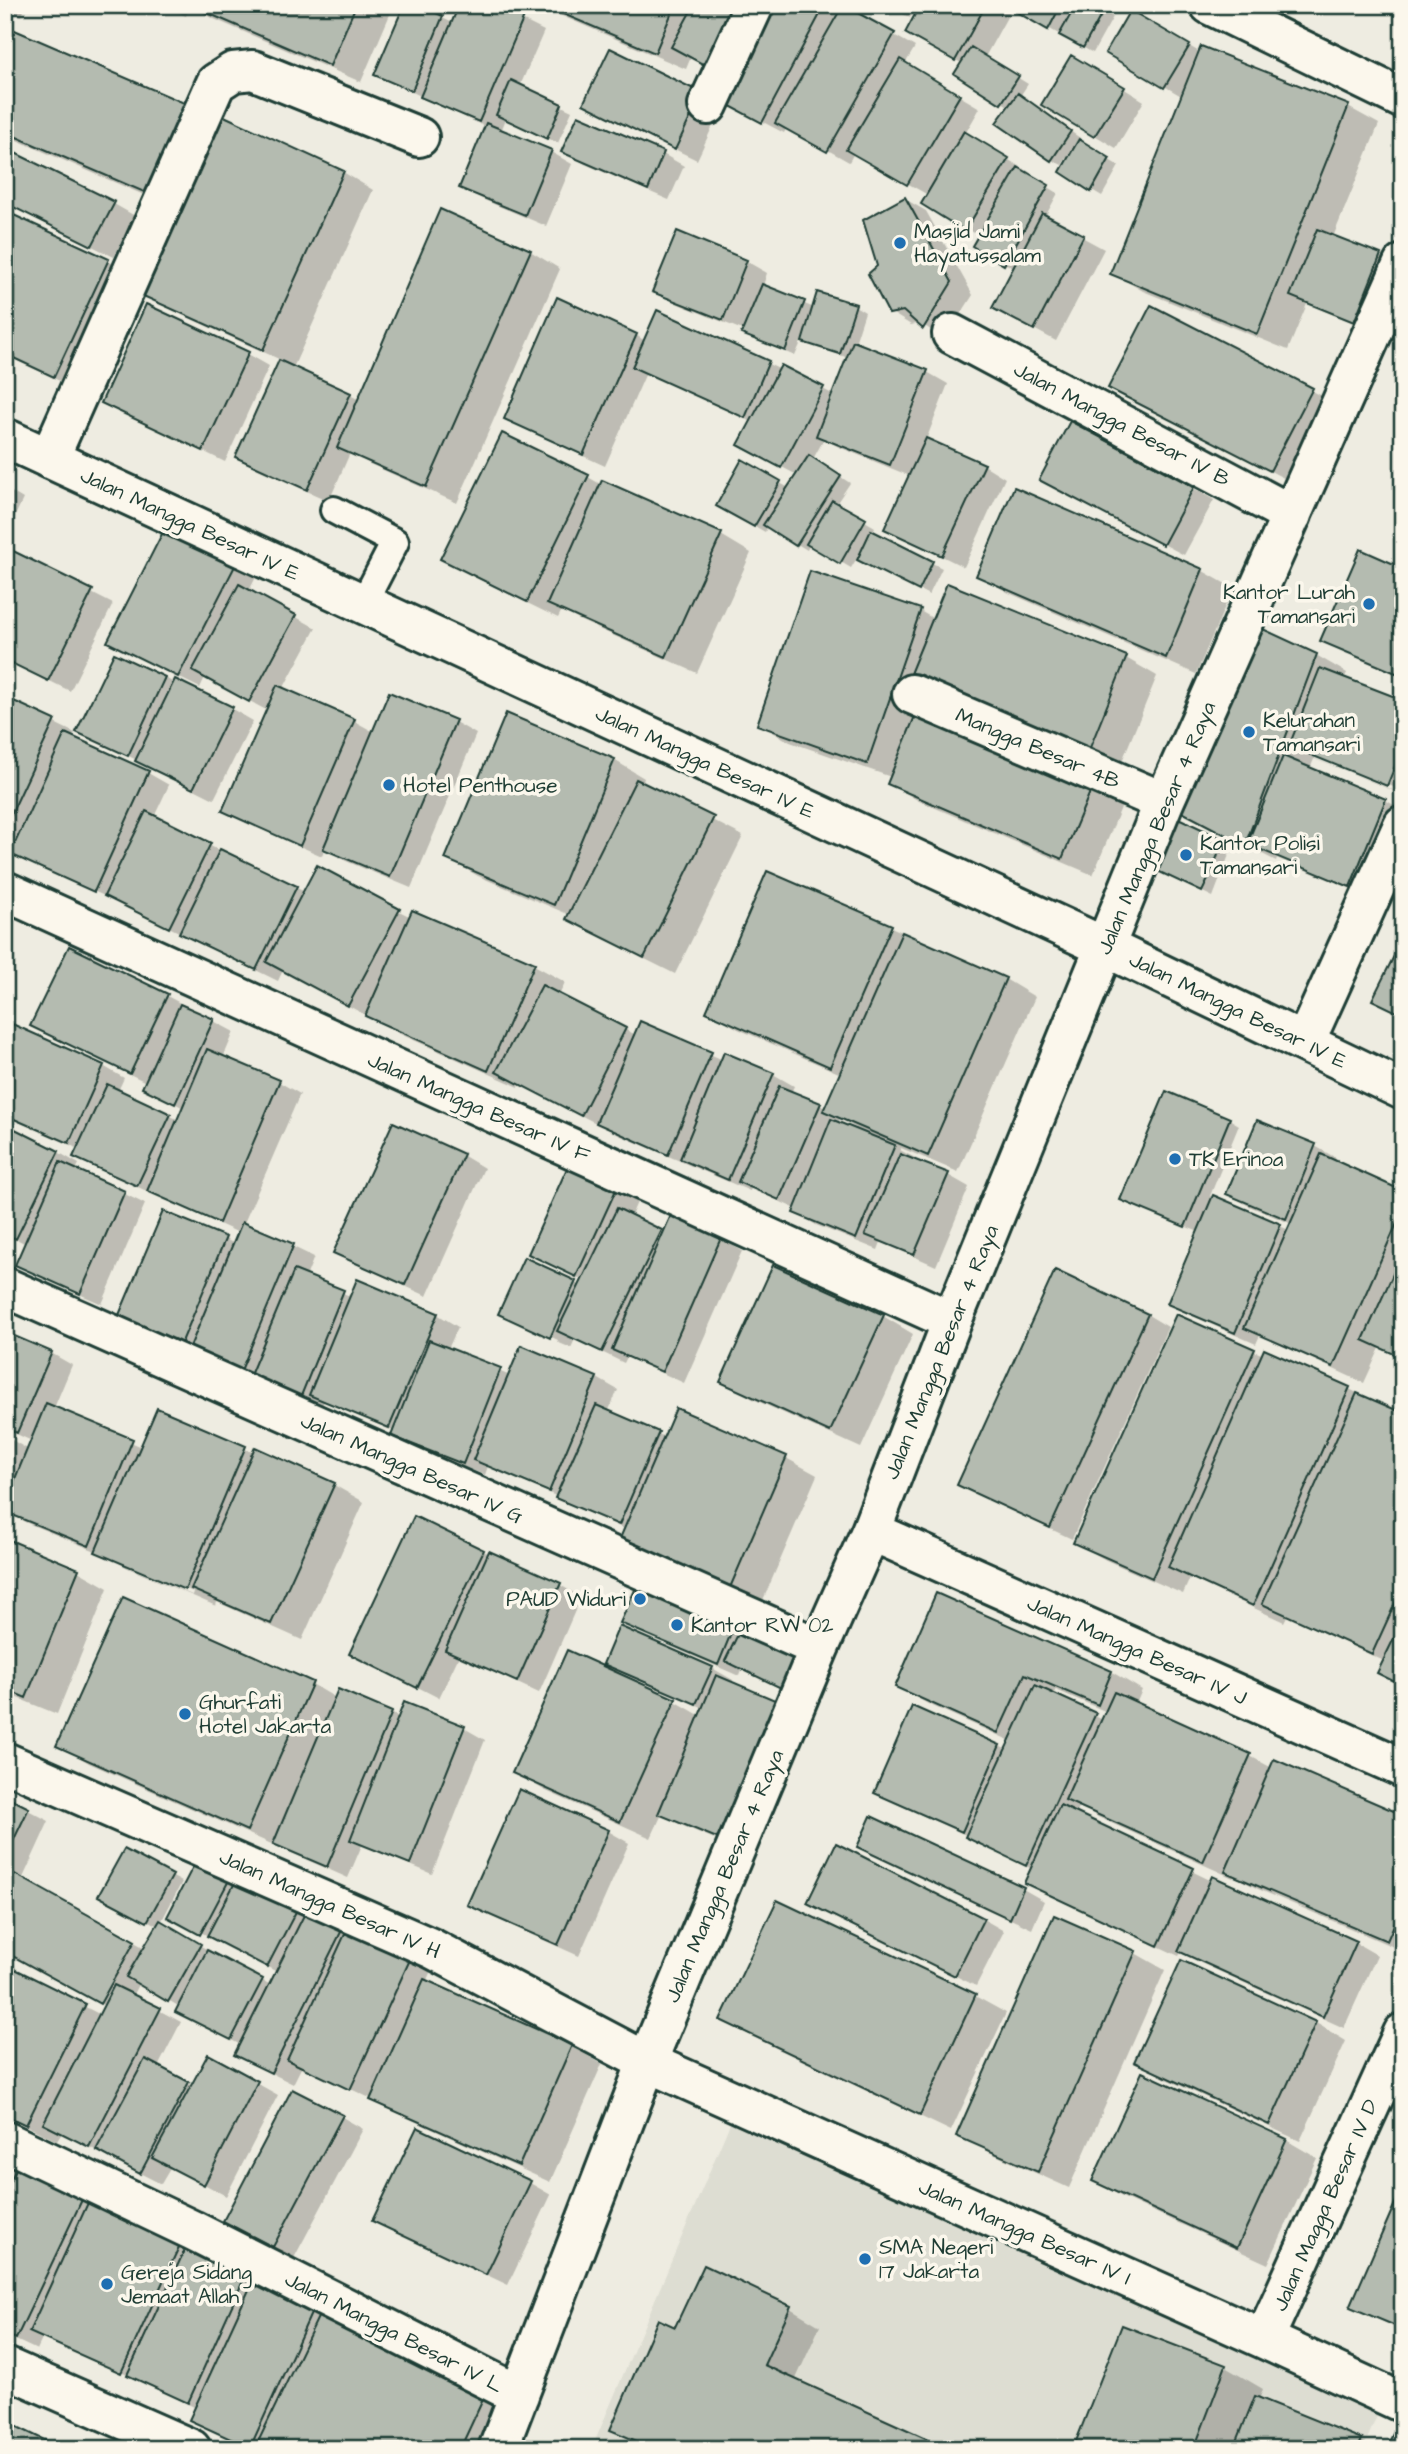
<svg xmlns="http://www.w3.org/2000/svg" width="1408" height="2454" font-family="'Architects Daughter',sans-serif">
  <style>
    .built { fill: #ddddd2 }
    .shadow { fill: #0003; fill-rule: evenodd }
    .building { fill: #b4bbb0; stroke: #1f3d34; stroke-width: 2 }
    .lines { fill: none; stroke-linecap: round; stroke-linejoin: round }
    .service-casing { stroke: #1f3d34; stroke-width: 32 }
    .minor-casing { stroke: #1f3d34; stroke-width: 44 }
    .service { stroke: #fbf7ec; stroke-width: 26 }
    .minor { stroke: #fbf7ec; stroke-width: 38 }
    .poi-dot { fill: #1f6fb2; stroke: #fbf7ec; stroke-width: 2.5 }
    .labels { text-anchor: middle; stroke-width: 7; stroke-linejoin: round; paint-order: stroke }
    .poi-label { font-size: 21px; fill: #1f3d34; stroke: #fbf7ec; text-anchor: start }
    .street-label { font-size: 21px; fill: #1f3d34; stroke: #fbf7ec }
  </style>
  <rect width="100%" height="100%" fill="#eeece1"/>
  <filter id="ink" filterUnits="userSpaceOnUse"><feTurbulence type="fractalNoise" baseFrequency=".0143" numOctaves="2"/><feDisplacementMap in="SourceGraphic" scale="14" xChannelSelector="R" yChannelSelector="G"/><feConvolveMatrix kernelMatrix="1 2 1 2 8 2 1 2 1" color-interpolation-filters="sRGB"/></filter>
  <g filter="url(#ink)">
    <!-- built -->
    <path class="built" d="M731,2121l654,276 -22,52 -771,-1z"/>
    <!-- shadow -->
    <path class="shadow" d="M5,5h21l-4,11 -17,-7z
      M161,5h29l-4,11z
      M190,5h204l-33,77 -147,-63z
      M414,5l39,18 39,-18 52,26 -24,55 52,25 -14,32 -52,-24 -5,12 50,21 21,12 -26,62 -64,-27 -21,-12 25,-60 -99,-47z
      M542,5h196l-47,52 -5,12 -124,-53z
      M769,5h83l-2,5 65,37 -10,17 75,44 -15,26 64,38 -2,2 31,19 -13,24 59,32 -48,92 -41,-22v-50l-40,-23 5,-9 -57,-34 5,-8 -74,-42 -5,9 -62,-35 -3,6 -44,-23z
      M888,5h29l-7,13z
      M922,5h149l2,2 -7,13 3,1 24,-16 20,12 -20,36 -81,-45 -27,49 43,27 -8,12 60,42 -2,3 41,25 -17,30 -40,-24 7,-12 -3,-2 -4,7 -10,-5 -42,-53 -8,-5 -39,-38 -56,-32z
      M1131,12l70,41 1,-5 146,59 31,17 -46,113 47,19 21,12 -25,64 -69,-28 -19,46 -145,-59 -31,-18 71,-176 -76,-45z
      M5,20l5,3 -5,10z
      M5,44l338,128 30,18 -80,178 67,32 170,-149 30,18 -103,234 -87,-39 -20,-11 -21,48 -71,-32 -21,-12 44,-97 -107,-49 -30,-17 37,-83 -176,-76z
      M1092,69l52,32 -28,47 -73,-44z
      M722,106l-25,54 -91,-44z
      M564,151l99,3 21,12 -15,34 -84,-36z
      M905,199l21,12 47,84 -28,44 -25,-16 -9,2 -21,-13 -11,-46z
      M6,203l108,1 21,12 -21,41z
      M5,212l103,49 30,17 -53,115 -80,-38z
      M746,261l21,12 -4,13 51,22 41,-2 10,6 -10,31 72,29 21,12 -22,56 58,25 21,13 -41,89 -77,-38 23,-53 -71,-29 -15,-8 -11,20 37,24 -14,21 39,23 -3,6 70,35 -13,27 -72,-37 -6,10 -41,-24 -3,6 -39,-24 -3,6 -47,-27 24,-43 47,26 8,-13 -36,-19 -9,-34 -106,-49 -41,93 -78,-36 -21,-12 130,-83 9,6 13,-29 123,58 1,-3 52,28 15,-37 -35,-11 -12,-7 -7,16 -41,-17 -10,-6 1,-2 -69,-28 -21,-12z
      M1152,307l191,100 -42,80 -160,-83z
      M248,354l21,12 -44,96 -122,-60z
      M588,477l14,8 119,50 30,18 -54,120 -118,-53 -17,-10 -4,8 -86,-42 -30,-18z
      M5,488l18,11 -18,38z
      M1193,488l21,12 -30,55 -121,-64z
      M1015,489l188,82 30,17 -37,86 -187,-81 -31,-18z
      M166,528l91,47 -8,16 67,37 -33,61 71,32 20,11 81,-10 21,12 -65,154 -65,-27 -21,-12 -3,7 -77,-34 -21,-12 44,-99 -63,-34 -5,11 -70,-35z
      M5,549l108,55 -43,87 -65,-32z
      M1403,570v107l-60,-25 -21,-12z
      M948,585l178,73 31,18 -39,95 7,27 -32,77 -174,-74 -30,-18 2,-6 -101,-35 -31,-18 161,-113 14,8z
      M114,655l118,54 21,12 -39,78 -135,-68z
      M1316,655l31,18 -3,6 59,23v92l-89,-35 -4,10 75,31 18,10 -32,87 -94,-39 -1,3 -66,-34zM1315,755l81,33 -2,3 -79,-32z
      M5,699l70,34 -3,5 76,35 21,12 -15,32 72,37 79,38 94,19 12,6 2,-5 121,53 31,17 -6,14 77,39 5,-12 82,37 50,14 21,12 -3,7 35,15 15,-34 -103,-45 -30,-18 183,-84 114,52 30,18 -77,175 -57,-24 -1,2 15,8 -1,3 34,14 21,12 -33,79 -55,-24 -3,8 -62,-25 -21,-13 1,-3 -45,-21 -1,3 -131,-56 -99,-51 -1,3 -121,-54 -115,-63 -5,11 -162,-80 -83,-36 -21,-12 2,-3 -9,-5zM840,1119l16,9 -1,2 -17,-7z
      M614,760l30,18 -2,6 101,52 -68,138 -76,-38 -31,-18 2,-3 -92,-39 -31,-18z
      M1222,841l10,6 -19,50 -51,-25z
      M167,996l67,36 -11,26 56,24 21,12 -56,129 70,34 -8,20 46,20 85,17 21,13 -10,22 62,27 12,-29 75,31 21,12 -10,22 57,25 12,-27 109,48 31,17 -57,132 -135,-78 -46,-20 -21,-12 -70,-31 -3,9 -71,-28 -21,-12 2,-3 -71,-31 -4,11 -181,-79 86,-94 10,5 4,-11 -143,-65 -20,-12 3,-7 -74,-33v-78l98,28 21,12 -6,13 61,29 5,-12 -40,-20 2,-6 -93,-45z
      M1229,1119l10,6 -29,71 79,34 3,-6 -43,-18 -21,-12 30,-72 57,24 21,12 -1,4 68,31v166l-23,-11 -16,35 -104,-48 -4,9 -66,-29 -21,-12 30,-71 -67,-27z
      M394,1124l70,32 20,12 -57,128 -71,-32 -21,-12z
      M58,1152l21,12 -3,6 69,34 -43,100 -64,-28 -21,-12 9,-20 -21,-11z
      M573,1159l68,34 -10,23 34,17 6,-15 50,21 21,12 -58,132 -57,-26 -3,6 -49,-24 -4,9 -14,-6 1,-2 -39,-18v2l-19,-11 75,-30 6,3 3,-5 -54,-28z
      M1056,1273l92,42 20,12 -96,212 -92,-43 -21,-12z
      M883,1316l30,18 -52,114 -108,-49 -31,-18z
      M5,1333l46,20 21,12 -18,43 88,39 16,-37 96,43 80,32 30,17 -62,138 -85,-38 -1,4 -88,-38 -25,-14 -78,-32 -20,-12v-74l24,14 3,-9 -27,-12zM127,1563l66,29 -1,3 -65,-28z
      M1254,1351l95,38 54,26v271l-19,-25 -97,-45 -3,6 -94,-44 -7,16 -77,-34 -30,-17z
      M5,1540l73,31 30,17 -51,126 -52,-21z
      M483,1551l77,34 21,12 -42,96 -80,-37 -20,42 -88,-45z
      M639,1586l157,71 -4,36 -50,-25 -3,8 -96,-42 -21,-12z
      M937,1596l175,76 30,18 -6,14 114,52 22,12 131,49v134l-145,-62 -24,-13 -1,2 -135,-61 -18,-11 -4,9 136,66 144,62 21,12 -33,73 -143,-65 -19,-12 -3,5 -132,-62 -21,-12 6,-13 -44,-21 -20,-12 -71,-32 -21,-12 123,-46 8,4 4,-9 -83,-37 -31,-18zM1056,1690l51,22 -4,8 -50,-25z
      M568,1652l107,49 26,15 3,-8 -78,-33 -21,-12 107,5 21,12 13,172 -65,-27 -19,-11 -11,24 -107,-48 -30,-18z
      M312,1684l24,14 55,15 9,5 64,10 21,12 -53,134 -70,-29 -14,33 -259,-115 -30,-18z
      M5,1798l44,23 -27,59 123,68 13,-22 -57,-31 24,-44 57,31 -21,40 50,30 -1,1 61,32 6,-13 -107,-56 32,-63 232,111 -8,18 146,65 30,17 -52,118 -147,-66 -31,-17 -70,-33 -9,18 -36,-18 -16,-21 -43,-22 -18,-16 -41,-24 -7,13 49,26 -23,45 34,19 16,-30 70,39 -52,101 -53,-29h-2l-10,17 -99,-51 -5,8 -52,-26v-149l96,49 4,-9 -100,-55z
      M608,1831l21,12 -50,113 -89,-40 -21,-12z
      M859,1846l164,43 21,12 -12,28 -152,-71z
      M778,1902l197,94 31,17 -55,118 -198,-94 -31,-17z
      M830,1914l153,5 21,12 -28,55z
      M1135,1953l30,17 -96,218 -80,-36 -31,-17z
      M1182,1962l134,61 30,18 -46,100 -134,-62 -30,-18z
      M342,2117l21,12 -69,129 -48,-25z
      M1286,2140l31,18 -49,106 -144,-66 -30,-17z
      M5,2151l511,262 -18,36h-249l-58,-30 5,-11 -64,-32 -89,-39 -6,13 -32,-15z
      M530,2183l21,12 -43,90 -112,-53z
      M1403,2190v142l-51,-26z
      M704,2267l86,41 30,18 -25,55 150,68h-298l-34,-19 62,-101z
      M1225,2367l38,22 -4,11 102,41 14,8h-300z"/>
    <!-- building -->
    <path class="building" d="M189,5h167l-26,61z
      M404,5h14l25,11 -31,75 -38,-16z
      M459,5h38l27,12 -45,105 -59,-25z
      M542,5h133l-20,48z
      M694,5h48l-34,62 -37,-20z
      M767,5h58l-63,118 -45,-24z
      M843,5l52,28 -68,119 -52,-29z
      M920,5h66l-31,56 -50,-28z
      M1009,5h52l-13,25 -40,-23z
      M1076,5h20l8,5 -21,38 -24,-13z
      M1130,10l60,35 -26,43 -59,-35z
      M10,28l179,77 -38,90 -146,-63v-93z
      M1201,46l148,59 -92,229 -147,-60z
      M971,47l48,29 -18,28 -47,-30z
      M610,48l92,45 -27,57 -92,-46z
      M1071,55l54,32 -31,50 -53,-32z
      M900,59l60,36 -53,90 -61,-35z
      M511,80l51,24 -15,35 -51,-24z
      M1018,93l53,38 -20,30 -55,-38z
      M222,115l122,56 -81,179 -122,-55z
      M578,115l86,37 -16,38 -87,-38z
      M486,123l66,27 -27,65 -66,-27z
      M964,131l45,27 -44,73 -44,-27z
      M1079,139l31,19 -19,34 -31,-20z
      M5,148l110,54 -23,44 -87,-43z
      M1018,167l31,18 -45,80 -32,-19z
      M905,197l47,85 -29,47 -20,-18 -14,3 -21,-40 9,-8 -14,-46z
      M440,209l91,41 -105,237 -89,-39z
      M5,211l104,48 -55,118 -49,-23z
      M1042,213l42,22 -50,95 -42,-22z
      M1317,229l64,25 -27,68 -64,-26z
      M677,231l70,29 -24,60 -71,-28z
      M762,284l43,17 -20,50 -44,-17z
      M817,292l39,12 -16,50 -38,-12z
      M557,297l80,37 -54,121 -79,-36z
      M146,304l103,48 -46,99 -102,-48z
      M1151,305l162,83 -43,83 -162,-83z
      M657,310l112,51 -24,57 -113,-51z
      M853,341l75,29 -38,95 -74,-29z
      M279,360l72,33 -44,97 -72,-33z
      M781,365l43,22 -43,81 -43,-23z
      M1070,421l124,66 -31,58 -124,-65z
      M502,433l87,42 -62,127 -87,-43z
      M926,438l59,26 -43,92 -58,-27z
      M809,455l32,21 -45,70 -33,-21z
      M742,459l39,22 -27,46 -38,-21z
      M602,480l120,53 -56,124 -119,-53z
      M1014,487l189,82 -37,89 -190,-82z
      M832,500l34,19 -26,45 -34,-20z
      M166,526l71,36 -59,115 -71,-35z
      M871,530l62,31 -14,30 -62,-31z
      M5,547l88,43 -45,91 -43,-21z
      M1360,549l43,19v108l-83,-35z
      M810,571l111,38 -54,155 -110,-39z
      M947,583l180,73 -40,99 -180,-74z
      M239,584l57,31 -47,87 -57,-31z
      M1254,625l63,29 -72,191 -67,-35z
      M114,653l51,24 -37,79 -52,-24z
      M1320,668l83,32v46l-16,40 -98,-40z
      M175,679l58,28 -40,82 -58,-28z
      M277,685l78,34 -55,127 -78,-35z
      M389,692l67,28 -66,157 -67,-28z
      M5,697l50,23 -50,107z
      M920,704l176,74 -34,81 -175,-75z
      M506,713l109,46 -61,146 -109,-46z
      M65,733l84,38 -55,121 -84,-38z
      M1283,756l103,43 -36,88 -103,-43z
      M636,779l78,38 -70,141 -78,-39z
      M146,811l65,32 -42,85 -65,-32z
      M1174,816l49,23 -10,30 -11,23 -53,-25z
      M220,849l77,37 -41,84 -77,-37z
      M317,865l83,44 -52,97 -82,-44z
      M767,871l125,54 -62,142 -124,-55z
      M412,910l123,53 -47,108 -123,-55z
      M902,932l104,46 -78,178 -105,-45z
      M1403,938v77l-31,-15z
      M69,946l99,48 -38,80 -100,-48z
      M542,985l84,43 -45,88 -85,-44z
      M180,1004l34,15 -39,85 -33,-16z
      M640,1021l72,31 -44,103 -72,-32z
      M10,1023l94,42 -35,78 -64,-28v-81z
      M207,1049l73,31 -61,143 -72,-32z
      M724,1052l50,21 -46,107 -48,-21z
      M107,1084l64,30 -34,72 -64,-29z
      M779,1086l42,17 -42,97 -41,-18z
      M1166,1091l64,27 -45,109 -65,-27z
      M831,1119l64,26 -39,94 -63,-26z
      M1257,1120l59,24 -30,75 -60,-25z
      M393,1122l71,32 -59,131 -72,-32z
      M7,1125l52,26 -43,88 -11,-5v-105z
      M900,1154l49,19 -35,82 -49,-20z
      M1321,1154l82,37v19l-70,157 -89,-39z
      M572,1157l49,22 -45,98 -48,-23z
      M60,1162l65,29 -45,103 -65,-29z
      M1213,1195l68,29 -46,109 -68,-29z
      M617,1208l45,22 -60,122 -45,-21z
      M163,1211l63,26 -47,112 -63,-27z
      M671,1215l50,23 -59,134 -50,-22z
      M242,1222l52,22 -57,136 -52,-21z
      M1403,1252v106l-40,-18z
      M524,1257l52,24 -26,57 -52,-24z
      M773,1265l111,50 -54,117 -110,-50z
      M294,1270l50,20 -45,111 -51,-21z
      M1055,1270l93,44 -98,214 -93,-43z
      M357,1279l81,34 -49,115 -80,-33z
      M1176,1314l79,35 -103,229 -79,-35z
      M5,1332l47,20 -35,81 -12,-5z
      M429,1340l72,28 -38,96 -72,-28z
      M521,1345l76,32 -48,115 -76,-32z
      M1264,1349l86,38 -97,219 -85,-39z
      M1357,1393l46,20v173l-31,68 -110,-50z
      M46,1403l87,36 -44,107 -84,-34v-9z
      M596,1405l63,27 -40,93 -64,-27z
      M157,1408l89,38 -61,144 -90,-38z
      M676,1408l111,48 -58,134 -111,-47z
      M255,1447l80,36 -64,141 -80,-35z
      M414,1516l70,34 -67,138 -68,-34z
      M5,1538l74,31 -53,129 -21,-9z
      M489,1551l72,32 -44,99 -72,-32z
      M638,1583l96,43 -16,39 -98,-42z
      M936,1593l176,78 -14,34 -73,-31 -27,59 -103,-46z
      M123,1597l190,85 -66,149 -191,-85z
      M1403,1620v66l-26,-13z
      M619,1626l94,41 -17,37 -93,-40z
      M741,1628l56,28 -16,32 -56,-27z
      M567,1650l109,49 -56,123 -108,-49z
      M716,1675l66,28 -58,138 -66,-27z
      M1035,1685l61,28 -70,153 -61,-29z
      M338,1689l54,23 -65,155 -54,-23z
      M1114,1692l137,62 -48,108 -138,-62z
      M404,1702l61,24 -55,138 -60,-24z
      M912,1706l88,39 -38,87 -88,-39z
      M1274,1759l129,56v89l-16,37 -162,-69z
      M519,1789l90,41 -51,115 -91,-40z
      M5,1796l24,12 -24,50z
      M1060,1805l134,63 -36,78 -134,-63z
      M871,1816l153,71 -14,32 -153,-72z
      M836,1843l148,75 -29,58 -148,-73z
      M124,1849l49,26 -26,47 -49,-26z
      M201,1851l34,18 -35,66 -33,-18z
      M241,1871l60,31 -34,65 -60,-31z
      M13,1873l122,68 -35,63 -95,-52v-65z
      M1212,1876l145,65 -34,76 -145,-66z
      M777,1900l199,94 -56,121 -200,-95z
      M309,1905l36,19 -74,149 -37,-18z
      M1054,1915l82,36 -98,221 -82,-36z
      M160,1920l41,24 -33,58 -42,-25z
      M351,1921l63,30 -64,139 -63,-30z
      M207,1950l56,29 -32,61 -56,-28z
      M1181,1960l135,62 -47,103 -135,-63z
      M5,1964l81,40 -60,121 -21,-10z
      M424,1979l148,66 -53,121 -149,-66z
      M114,1985l47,23 -72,139 -46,-23z
      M208,2054l50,27 -54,104 -52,-27z
      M145,2059l44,23 -49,92 -44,-24z
      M1142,2072l145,67 -50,109 -145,-67z
      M292,2089l51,26 -70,132 -50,-26z
      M417,2127l114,54 -45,94 -114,-54z
      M23,2154l66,31 -73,154 -11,-5v-142z
      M1403,2185v144l-53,-22z
      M92,2194l92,42 -63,137 -92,-41z
      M192,2234l60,27 -64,142 -61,-28z
      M704,2265l87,41 -27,59 186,84h-294l-46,-19 48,-111 17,8z
      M259,2268l60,28 -69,152 -61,-28z
      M320,2313l166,80 -26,56h-199l-5,-3z
      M1122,2325l104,40 -32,84h-121z
      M1255,2396l107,43 -4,10h-124z
      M5,2421l58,28h-58z
      M1397,2425l6,3v21h-17z"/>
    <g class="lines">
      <!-- service casing -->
      <g class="service-casing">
        <path id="service" d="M334,510l61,32 -32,62"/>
      </g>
      <!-- minor casing -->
      <g class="minor-casing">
        <path id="minor" d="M1210,5l193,94
          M708,105l46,-100
          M952,334l340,181
          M5,438l1100,509 298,143
          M49,459l167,-376 17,-11 20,-2 166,67
          M912,694l252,108
          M5,891l947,430
          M1305,1042l98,-217
          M5,1287l814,361
          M871,1531l532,237
          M5,1762l426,186 216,114 617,277 139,64
          M5,2141l187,89 327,165
          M1264,2339l139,-306
          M5,2367l186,82
          M498,2449l149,-387 172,-414 52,-117 81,-210 212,-519 239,-538"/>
      </g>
      <!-- service -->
      <use href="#service" class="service"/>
      <!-- minor -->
      <use href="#minor" class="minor"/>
    </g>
  </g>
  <!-- markers -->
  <g class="poi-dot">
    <circle cx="900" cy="243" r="7"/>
    <circle cx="1369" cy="604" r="7"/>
    <circle cx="1249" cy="732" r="7"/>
    <circle cx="389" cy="785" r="7"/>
    <circle cx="1186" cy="855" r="7"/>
    <circle cx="1175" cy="1159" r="7"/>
    <circle cx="640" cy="1599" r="7"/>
    <circle cx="677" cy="1625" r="7"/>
    <circle cx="185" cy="1714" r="7"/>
    <circle cx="865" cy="2259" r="7"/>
    <circle cx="107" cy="2284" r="7"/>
  </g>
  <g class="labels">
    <!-- poi labels -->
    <g class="poi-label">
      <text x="914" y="238">Masjid Jami<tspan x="914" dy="24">Hayatussalam</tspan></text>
      <text x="1355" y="599" text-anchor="end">Kantor Lurah<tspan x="1355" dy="24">Tamansari</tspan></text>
      <text x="1263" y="727">Kelurahan<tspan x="1263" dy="24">Tamansari</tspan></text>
      <text x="403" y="792">Hotel Penthouse</text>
      <text x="1200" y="850">Kantor Polisi<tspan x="1200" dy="24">Tamansari</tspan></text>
      <text x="1189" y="1166">TK Erinoa</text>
      <text x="626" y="1606" text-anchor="end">PAUD Widuri</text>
      <text x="691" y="1632">Kantor RW 02</text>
      <text x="199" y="1709">Ghurfati<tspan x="199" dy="24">Hotel Jakarta</tspan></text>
      <text x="879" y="2254">SMA Negeri<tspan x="879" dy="24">17 Jakarta</tspan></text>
      <text x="121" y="2279">Gereja Sidang<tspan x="121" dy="24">Jemaat Allah</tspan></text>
    </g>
    <!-- street labels -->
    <g class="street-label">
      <text transform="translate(1122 424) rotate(28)" y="7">Jalan Mangga Besar IV B</text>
      <text transform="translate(190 524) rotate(25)" y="7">Jalan Mangga Besar IV E</text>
      <text transform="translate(1038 748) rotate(23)" y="7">Mangga Besar 4B</text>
      <text transform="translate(705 762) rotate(25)" y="7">Jalan Mangga Besar IV E</text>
      <text transform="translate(1156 828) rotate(-67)" y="7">Jalan Mangga Besar 4 Raya</text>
      <text transform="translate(1238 1010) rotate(26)" y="7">Jalan Mangga Besar IV E</text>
      <text transform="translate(479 1107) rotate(24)" y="7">Jalan Mangga Besar IV F</text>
      <text transform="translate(941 1352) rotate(-68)" y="7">Jalan Mangga Besar 4 Raya</text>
      <text transform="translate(412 1468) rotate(24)" y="7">Jalan Mangga Besar IV G</text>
      <text transform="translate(1137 1650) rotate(24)" y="7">Jalan Mangga Besar IV J</text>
      <text transform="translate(724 1876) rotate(-67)" y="7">Jalan Mangga Besar 4 Raya</text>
      <text transform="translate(330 1904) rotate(24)" y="7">Jalan Mangga Besar IV H</text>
      <text transform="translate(1325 2205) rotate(-66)" y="7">Jalan Magga Besar IV D</text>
      <text transform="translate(1025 2232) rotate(24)" y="7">Jalan Mangga Besar IV I</text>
      <text transform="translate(394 2332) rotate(27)" y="7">Jalan Mangga Besar IV L</text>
    </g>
  </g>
  <!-- margin -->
  <rect width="1408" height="2454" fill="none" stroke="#fbf7ec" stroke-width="28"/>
  <rect x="14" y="14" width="1380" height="2426" fill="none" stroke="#1f3d34" stroke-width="2.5" filter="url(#ink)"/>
</svg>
